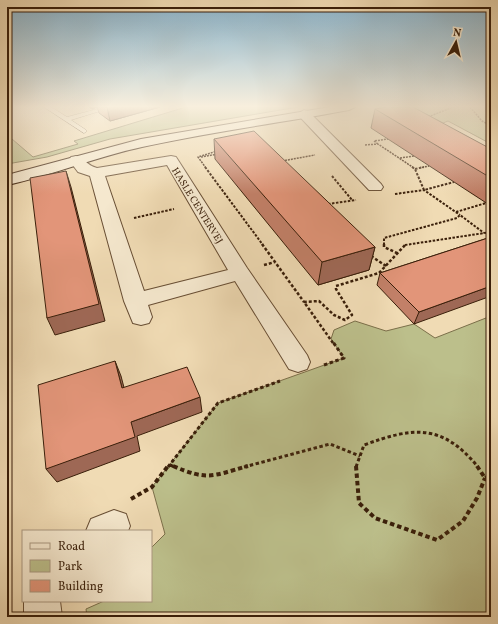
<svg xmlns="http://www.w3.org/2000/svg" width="498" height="624" font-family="Vollkorn,serif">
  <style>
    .green { fill: #bcbf8b; stroke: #7b6f4a }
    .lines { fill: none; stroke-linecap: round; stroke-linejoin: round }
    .lane-casing { stroke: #684e34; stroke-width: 1 }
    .street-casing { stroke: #684e34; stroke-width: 2 }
    .secondary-casing { stroke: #3a1f0a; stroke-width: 2 }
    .path-far4 { stroke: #3a1f0a; stroke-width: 1.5; stroke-dasharray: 2 1; stroke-linecap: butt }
    .path-far3 { stroke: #3a1f0a; stroke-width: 2; stroke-dasharray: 2.5 1.5; stroke-linecap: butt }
    .path-far2 { stroke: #3a1f0a; stroke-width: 2.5; stroke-dasharray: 3 2; stroke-linecap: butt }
    .path-far1 { stroke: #3a1f0a; stroke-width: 3; stroke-dasharray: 3.5 2.5; stroke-linecap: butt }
    .path { stroke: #3a1f0a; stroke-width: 4; stroke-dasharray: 4.5 3; stroke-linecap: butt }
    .lane { fill: #f5e8ce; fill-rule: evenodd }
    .street { fill: #f5e8ce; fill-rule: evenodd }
    .secondary { fill: #f5e8ce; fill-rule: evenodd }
    .wall { fill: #c28068; stroke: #3a1f0a }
    .shaded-wall { fill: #9e6855; stroke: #3a1f0a }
    .building { fill: #e29579; stroke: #3a1f0a }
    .labels { text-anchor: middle; stroke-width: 3; stroke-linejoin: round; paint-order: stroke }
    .far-street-label { font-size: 10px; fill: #3a1f0a; stroke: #f5e8ce }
  </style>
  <rect width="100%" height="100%" fill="#f0dbb4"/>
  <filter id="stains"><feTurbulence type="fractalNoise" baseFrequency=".005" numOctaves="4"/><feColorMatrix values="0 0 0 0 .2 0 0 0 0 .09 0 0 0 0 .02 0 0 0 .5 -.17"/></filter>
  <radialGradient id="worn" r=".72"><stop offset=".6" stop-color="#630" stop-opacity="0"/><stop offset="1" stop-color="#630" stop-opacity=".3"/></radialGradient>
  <!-- green -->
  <path class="green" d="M186,107h112l-188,32 -63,18 -40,7v-24l5,-1 21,18 45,-13 -4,-3z
    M412,107h79v37l-43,-23 -5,2z
    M491,316v301h-404l-1,-8 18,-8h47v-53l14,-14 -13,-47 66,-84 126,-45 -13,-19 3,-9 21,-9 31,10 28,-7 21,14z"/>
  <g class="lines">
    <!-- lane casing -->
    <g class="lane-casing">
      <path id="lane" d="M44,107h7l16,10 38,-10h8l-42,13 15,10v2l-2,1z"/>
    </g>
    <!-- street casing -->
    <g class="street-casing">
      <path id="street" d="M304,110l4,1 73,73 2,3 -2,3h-12l-69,-73 -2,-3z
        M76,156c9,2 10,9 21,12l74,-12 5,1 71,111 60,87 3,7 -3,7 -9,3 -9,-3 -54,-88 -87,24 4,12 -3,6 -8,2 -8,-2 -9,-22 -34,-125 -12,-4 -9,-12 2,-3zM167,165l61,105 -84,21 -39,-115z
        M114,510l12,4 4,12 -2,5h-42l5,-12z
        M24,601h36l2,16h-38z"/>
    </g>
    <!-- secondary casing -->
    <g class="secondary-casing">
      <path id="secondary" d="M330,107h25l-6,3c-69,13 -139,22 -207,37 -46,10 -89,28 -135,38v-10l134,-36z"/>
    </g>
    <!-- path-far4 -->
    <path class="path-far4" d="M470,107l12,14 9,5
      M428,117l25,-10
      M378,144l-4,-3 14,-2
      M365,145l13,-1 36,24
      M201,157l17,-3
      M400,158l14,-2
      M282,161l33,-6
      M206,168l-8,-11 19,-6
      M419,168l10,-2"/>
    <!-- path-far3 -->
    <path class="path-far3" d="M205,167l58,78
      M412,167l3,2 9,21 30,-8
      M415,169l9,-2
      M332,176l20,24
      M395,194l29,-4 36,25
      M328,204l28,-4
      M456,212l30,-9
      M134,218l40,-9
      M384,245v-7l73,-20 3,-3 24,18
      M405,245l86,-13"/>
    <!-- path-far2 -->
    <path class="path-far2" d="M262,244l42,58
      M384,244v3l13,6
      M371,256l15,10
      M264,265l11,-3
      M333,343l-29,-41 15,-1 15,14 11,5 7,-5 -16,-26v-3l43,-13 27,-29"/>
    <!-- path-far1 -->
    <path class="path-far1" d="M324,365l20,-7 -11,-16
      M170,465l5,2
      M168,467l50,-64 62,-22
      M244,467l86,-23 30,12
      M356,467l8,-22c49,-18 78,-22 114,22"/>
    <!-- path -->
    <path class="path" d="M173,466c35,15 39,10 75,0
      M356,466l3,37 16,15 62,22 26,-19 14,-23 8,-20
      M477,466l8,12
      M485,478l6,-2
      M131,499l21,-12 16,-21"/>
    <!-- lane -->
    <use href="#lane" class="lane"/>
    <!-- street -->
    <use href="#street" class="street"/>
    <!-- secondary -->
    <use href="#secondary" class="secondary"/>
  </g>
  <!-- wall -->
  <path class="wall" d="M89,107h71l-50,14 -11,-8 -2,-6 -5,2z
    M375,109l116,40v57l-120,-78z
    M214,139l161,108 -6,23 -51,15 -103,-126z
    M491,237l-77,87 -37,-39 3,-12z"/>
  <!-- shaded-wall -->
  <path class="shaded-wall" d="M92,107h5l-5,2z
    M107,107h53l-50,14z
    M66,171l5,16 34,134 -50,14 -8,-17z
    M375,247l-6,23 -51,15 4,-23z
    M491,286v10l-77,28 5,-12z
    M115,361l6,15 7,27 -6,-15z
    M200,397l2,15 -65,24 3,15 -83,31 -11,-13 85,-47z"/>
  <!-- building -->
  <path class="building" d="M387,107h26l78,42v29l-116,-69z
    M254,131l121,116 -53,15 -108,-123z
    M66,171l33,133 -52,14 -17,-140z
    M491,237v49l-72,26 -39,-39z
    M115,361l7,27 65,-21 13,30 -69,25 4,15 -89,32 -8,-84z"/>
  <!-- sky -->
  <linearGradient id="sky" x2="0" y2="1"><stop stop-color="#89b7d2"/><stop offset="0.55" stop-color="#f8efdd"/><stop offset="1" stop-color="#f8efdd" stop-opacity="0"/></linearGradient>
  <rect width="498" height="194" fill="url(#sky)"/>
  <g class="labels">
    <!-- far-street labels -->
    <g class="far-street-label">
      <text transform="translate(198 205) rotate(58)" y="4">HASLE CENTERVEJ</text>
    </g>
  </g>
  <!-- margin -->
  <rect width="498" height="624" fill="none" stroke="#f0dbb4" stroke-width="24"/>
  <rect x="8" y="8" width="482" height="608" fill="none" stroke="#3a1f0a" stroke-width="2"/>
  <rect x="12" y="12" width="474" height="600" fill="none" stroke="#3a1f0a"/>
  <!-- legend -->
  <rect x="22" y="530" width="130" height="72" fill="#f5e8ce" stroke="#aa9880"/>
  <rect x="30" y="543" width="20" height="6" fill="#f5e8ce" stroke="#aa9880"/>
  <text x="58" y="550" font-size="12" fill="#3a1f0a">Road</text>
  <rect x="30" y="560" width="20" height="12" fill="#bcbf8b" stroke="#aa9880"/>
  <text x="58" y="570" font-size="12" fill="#3a1f0a">Park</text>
  <rect x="30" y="580" width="20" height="12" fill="#e29579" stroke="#aa9880"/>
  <text x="58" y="590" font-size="12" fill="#3a1f0a">Building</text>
  <!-- north arrow -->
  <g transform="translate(456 42) rotate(8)" stroke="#f5e8ce" stroke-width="3" paint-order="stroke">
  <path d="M0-3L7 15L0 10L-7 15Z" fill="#3a1f0a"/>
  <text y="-6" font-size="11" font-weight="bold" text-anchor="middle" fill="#3a1f0a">N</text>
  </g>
  <rect width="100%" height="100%" filter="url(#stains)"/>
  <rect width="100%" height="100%" fill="url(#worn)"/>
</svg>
